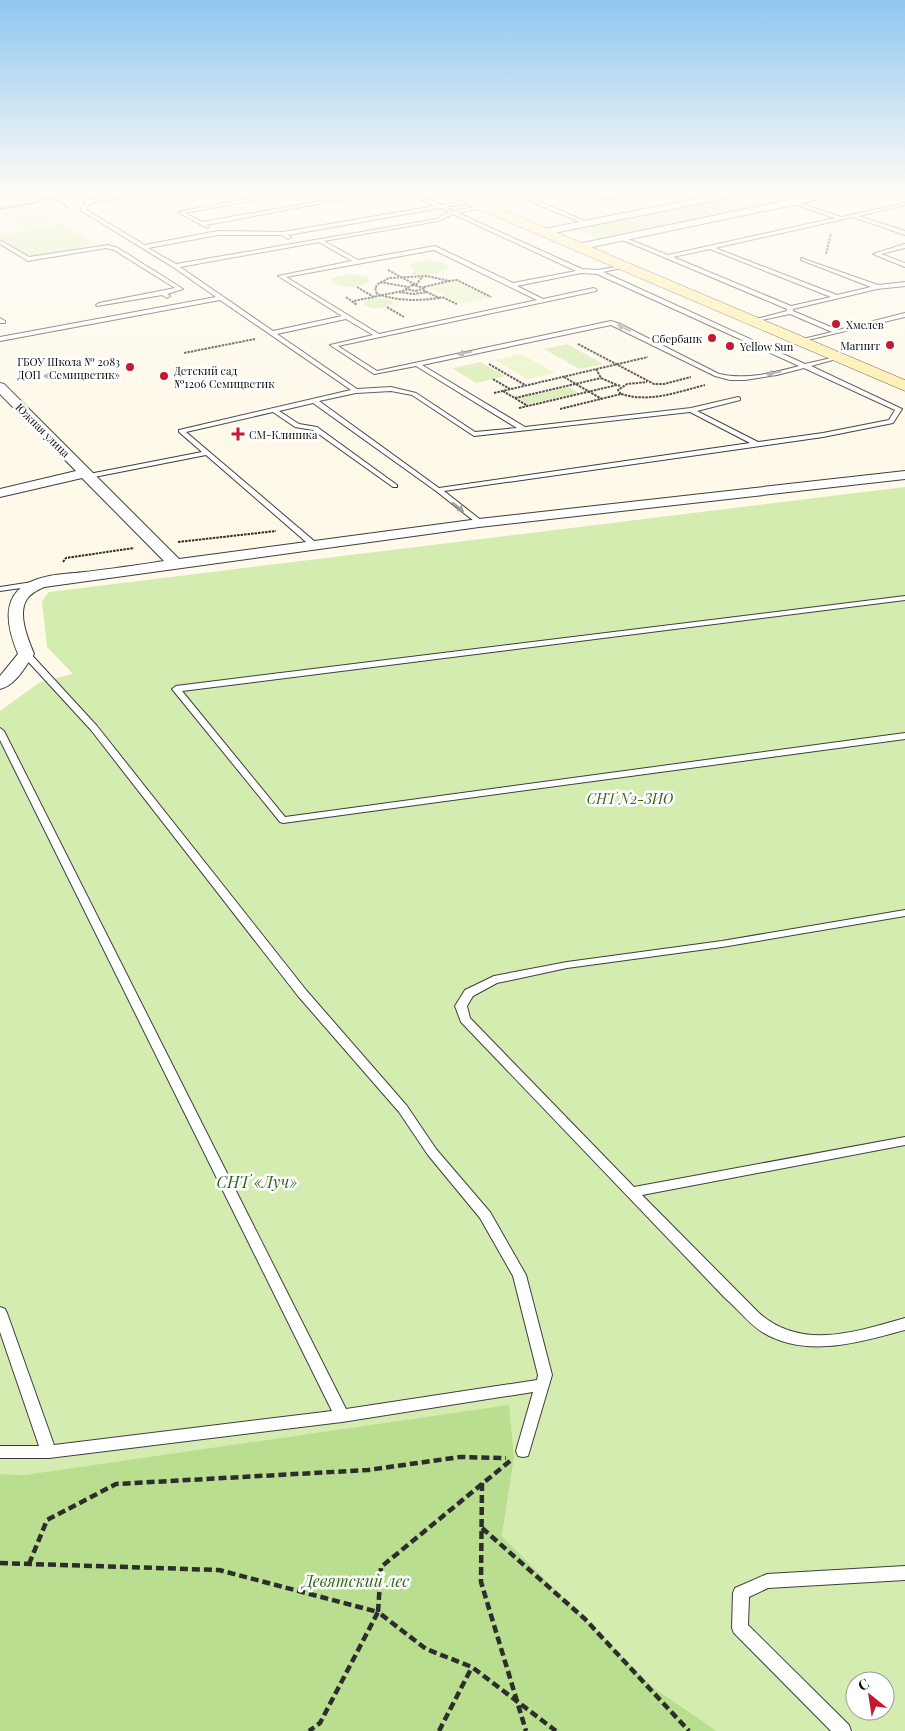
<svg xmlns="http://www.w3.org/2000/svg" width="905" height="1731" viewBox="0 0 905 1731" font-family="'Playfair Display',serif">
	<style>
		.green { fill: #d5ecb1; fill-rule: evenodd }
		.forest { fill: #bade8f }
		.pitch { fill: #e7f3c3 }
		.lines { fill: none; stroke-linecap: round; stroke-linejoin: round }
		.service-casing { stroke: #3e3e3e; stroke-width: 2 }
		.minor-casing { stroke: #3e3e3e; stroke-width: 2 }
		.secondary-casing { stroke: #2d2d2d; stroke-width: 1 }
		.path-far1 { stroke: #2d2d2d; stroke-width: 2; stroke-dasharray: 2.5 1; stroke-linecap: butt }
		.path { stroke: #2d2d2d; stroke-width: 4.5; stroke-dasharray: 8 4; stroke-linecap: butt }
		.service { fill: #fff; fill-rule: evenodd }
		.minor { fill: #fff; fill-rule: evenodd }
		.secondary { fill: #ffeda5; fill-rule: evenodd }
		.oneway { fill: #9d9d9d }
		.poi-dot { fill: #c61931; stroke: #fff; stroke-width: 2 }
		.labels { text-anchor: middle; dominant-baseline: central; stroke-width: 5; stroke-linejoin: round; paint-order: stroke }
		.far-poi-label { font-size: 11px; fill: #0b0b0b; stroke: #fff; text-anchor: start }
		.far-street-label { font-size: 11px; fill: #0b0b0b; stroke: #fff }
		.park-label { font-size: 14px; font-style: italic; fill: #2f6717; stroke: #fff }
		.near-park-label { font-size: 16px; font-style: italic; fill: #2f6717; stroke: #fff }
	</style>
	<rect width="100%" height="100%" fill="#fff9ea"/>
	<g class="green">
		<path d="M745,194H798L804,196L599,239L576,229Z"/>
		<path d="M64,224L95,245L28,257L0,237V235Z"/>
		<path d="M429,260L441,262L449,267C439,275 423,276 411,275L414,271L409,267V265L416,262Z"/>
		<path d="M351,274L367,277L370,281C361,289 342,289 332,282L331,280L338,276Z"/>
		<path d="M378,298L391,300L393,303C385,310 371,310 363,304L368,299Z"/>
		<path d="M567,344L603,364L580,369L544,349Z"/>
		<path d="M481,362L505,376L476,383L452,368Z"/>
		<path d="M568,387L579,393L528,404L518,398Z"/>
		<path d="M905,487V1731H717L654,1688L502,1536L514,1458L25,1475L0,1474V711L40,682L73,674L47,647L42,601L49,592ZM855,1681H885V1711H855Z"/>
	</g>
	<path class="forest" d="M509,1405L514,1458L502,1536L654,1688L717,1731H0V1474L25,1475Z"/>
	<g class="pitch">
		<path d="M30,206L59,223L25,229L0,213V211Z"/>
		<path d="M455,280H456L490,298L461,304L427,286Z"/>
		<path d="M521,354L555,373L527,379L494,360Z"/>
	</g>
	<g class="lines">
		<g class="service-casing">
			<g id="service">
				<path d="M75,194H80L90,200L130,194H140L91,203L85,209L145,245L218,231L283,232L435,206L411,194H417L441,205L473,200V202L445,207L453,211L486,205V207L458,213L582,269L598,270L626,265V267L603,272L805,364L840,356V358L811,366L902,409L893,423L823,437L444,491L482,521L483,523L479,525L436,491L313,403L279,411L299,424L317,427L397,485V487H393L313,430L295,427L273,412L186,432L320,546L316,548H313L206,455L89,478L86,476L89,474L202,452L179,432V430L351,390L220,300L0,341V337L216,297L173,267L80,210L86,202ZM440,208L449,212L437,219L176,264L148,248L218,235H282L288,239L291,237L288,235ZM453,214L576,271L513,283L435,246L358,260L324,241L438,221ZM319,242L352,261L278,276L342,316L273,331L180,267ZM434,250L537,300L379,334L286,277ZM581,273L597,274L799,366C773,373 746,380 719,374L620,324L611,321L377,371L338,346L596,291L597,290L594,288L543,299L517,286ZM346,319L373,335L330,345L374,374L416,366L517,428L475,432L416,393L391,387L357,389L277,334ZM611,325L715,376L730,380H745L777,375L804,368L895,410L889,420L823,433L758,442L697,411L740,400V398L738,397L691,408L525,427L422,365ZM391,391L412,395L474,436L690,412L750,443L439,488L319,401L356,393Z"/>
				<path d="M270,194H276L266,198L185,213L202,222L338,198L331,194H336L345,199L206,225L209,227L207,228L178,212Z"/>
				<path d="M520,194H524V195L589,223L585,224L520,197Z"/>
				<path d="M591,194H597L608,198L639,194L608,200Z"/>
				<path d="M793,201L841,217L905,203V205L858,216L905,231V235L853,217L715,248L837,295L871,287L801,260V258L878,285L905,282V286L877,289L793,309V311L838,330L905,313V317L799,342V340L832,332L790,314L752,322V320L787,311V309L618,238L623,237L668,255L835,218L791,203ZM710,249L831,297L791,306L673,257Z"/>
				<path d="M0,240L29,257L108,245L118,248L183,289L167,294L170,296L167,298L162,295L97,306L96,305L99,303L175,288L114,250L106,248L28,261L0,244Z"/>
				<path d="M905,244V248L881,254L905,263V267L873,254Z"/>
				<path d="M0,318L5,321V323H0Z"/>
				<path d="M39,581H42V585L0,591V587Z"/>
				<path d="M905,596V600L182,691L285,817L905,733V739L283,823L280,822L172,689L176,686Z"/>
				<path d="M23,652H29L97,726L306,990L407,1106L436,1149L490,1212L526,1275L552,1375L528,1456L523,1457L518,1456L516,1451L533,1392L342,1422L49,1458H0V1446H39L0,1332V1307L5,1309L7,1313L54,1445L332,1411L0,740V728L4,731L346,1409L537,1380L538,1375L513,1276L480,1218L428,1155L399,1112L298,996L91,730L23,656Z"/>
				<path d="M905,910V916L722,947L567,968L497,983L473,996L467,1006L470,1018L634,1187L905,1137V1145L642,1195L758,1312C800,1351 856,1332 905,1318V1330C859,1342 807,1359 762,1332C748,1323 738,1309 725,1298L461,1022L455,1006L465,990L494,976L567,962L722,941Z"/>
				<path d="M905,1566V1580L768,1588L749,1597L748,1625L849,1725L851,1731H831L734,1633L732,1628L733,1593L735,1588L767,1574Z"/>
			</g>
		</g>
		<g class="minor-casing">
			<g id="minor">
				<path d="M719,194H737L732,197L544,235L539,232L544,229Z"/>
				<path d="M818,194H836L831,197L578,250L573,247L578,244Z"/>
				<path d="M0,383L4,384L179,559L479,519L905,471V479L479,527L44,587C38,590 31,593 27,599C17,614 28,639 34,654C25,667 16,685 0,689V676L18,654C6,625 0,593 35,580C50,574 69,574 84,572C111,569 137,565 164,561L82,478L0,497V489L76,471L0,394Z"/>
			</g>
		</g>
		<g class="secondary-casing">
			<path id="secondary" d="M449,194H466L905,380V391L450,197Z"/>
		</g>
		<g class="path-far1">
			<path d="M46,194L69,208"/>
			<path d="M558,195L570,194"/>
			<path d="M846,197L860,194"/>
			<path d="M0,209L34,203L50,197"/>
			<path d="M826,254L831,233"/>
			<path d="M388,270L416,285L423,276"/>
			<path d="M380,282L408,287"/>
			<path d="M412,285L425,288L415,291L406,289Z"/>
			<path d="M357,287L374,297"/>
			<path d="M424,287L449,281"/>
			<path d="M423,290L439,298C417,301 398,301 377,294L375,288L378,284L389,278L427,276L449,281L457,280L491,297"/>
			<path d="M399,292L413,294L428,292"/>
			<path d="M346,297L357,305"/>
			<path d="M439,298L442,297L457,304"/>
			<path d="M354,301L407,290"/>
			<path d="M387,307L404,317"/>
			<path d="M578,344L654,384H664L691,377"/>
			<path d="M184,353L255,339"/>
			<path d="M489,364L525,385"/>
			<path d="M596,369L601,378L617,385"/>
			<path d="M564,377L602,399"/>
			<path d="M493,379L510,389"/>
			<path d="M503,391L528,406"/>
			<path d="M494,393L648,357"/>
			<path d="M621,394L618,390L627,384L647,382"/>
			<path d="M515,398L601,378"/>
			<path d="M519,408L617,385L621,386"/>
			<path d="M560,409L621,394C650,403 677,392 705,385"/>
			<path d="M178,542L276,531"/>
			<path d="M63,562L66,558L134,548"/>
		</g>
		<g class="path">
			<path d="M510,1461L381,1567L378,1612L426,1649L472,1667L556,1731"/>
			<path d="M482,1483L481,1582L526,1731"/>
			<path d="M482,1528L585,1619L689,1731"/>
			<path d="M0,1563L219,1570L378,1612L320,1723L309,1731"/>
			<path d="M29,1564L47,1520L116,1484L368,1470L460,1457L506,1458"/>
			<path d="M439,1731L472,1667"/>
		</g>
		<use href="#service" class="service"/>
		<use href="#minor" class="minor"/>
		<use href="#secondary" class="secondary"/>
	</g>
	<defs><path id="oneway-solid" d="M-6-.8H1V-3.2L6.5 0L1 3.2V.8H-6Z" transform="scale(1.25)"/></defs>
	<g class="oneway">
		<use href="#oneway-solid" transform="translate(624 328) rotate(-154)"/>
		<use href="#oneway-solid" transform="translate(465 353) rotate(168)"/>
		<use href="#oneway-solid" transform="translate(774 373) rotate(166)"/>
		<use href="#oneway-solid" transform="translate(458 507) rotate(40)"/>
	</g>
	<linearGradient id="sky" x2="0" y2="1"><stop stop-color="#8fc7f0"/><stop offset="0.44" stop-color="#fffcf6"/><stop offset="1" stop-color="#fffcf6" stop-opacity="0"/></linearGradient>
	<rect width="905" height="436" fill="url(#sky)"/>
	<g class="poi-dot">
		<circle cx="836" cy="324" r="5"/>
		<circle cx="712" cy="338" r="5"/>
		<circle cx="890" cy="345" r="5"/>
		<circle cx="730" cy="346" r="5"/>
		<circle cx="130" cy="367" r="5"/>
		<circle cx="164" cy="376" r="5"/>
		<path d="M235.5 426.5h5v5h5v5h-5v5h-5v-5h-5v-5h5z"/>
	</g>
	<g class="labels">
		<g class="far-poi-label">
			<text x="846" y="324">Хмелев</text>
			<text x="702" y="338" text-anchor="end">Сбербанк</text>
			<text x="880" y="345" text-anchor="end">Магнит</text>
			<text x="740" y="346">Yellow Sun</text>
			<text x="120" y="361" text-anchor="end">ГБОУ Школа № 2083<tspan x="120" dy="13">ДОП «Семицветик»</tspan></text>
			<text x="174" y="370">Детский сад<tspan x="174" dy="13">№1206 Семицветик</tspan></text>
			<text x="249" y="434">СМ-Клиника</text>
		</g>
		<g class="far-street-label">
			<text transform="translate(43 430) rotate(45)">Южная улица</text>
		</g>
		<g class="park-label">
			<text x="630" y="798">СНТ N2-ЗИО</text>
		</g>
		<g class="near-park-label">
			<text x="257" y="1181">СНТ «Луч»</text>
			<text x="356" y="1580">Девятский лес</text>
		</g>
	</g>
	<g transform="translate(870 1696) rotate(330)"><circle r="24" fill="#ffffff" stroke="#9d9d9d"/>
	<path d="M0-4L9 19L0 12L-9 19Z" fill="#c61931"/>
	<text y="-8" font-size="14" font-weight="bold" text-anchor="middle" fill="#0b0b0b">С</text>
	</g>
</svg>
